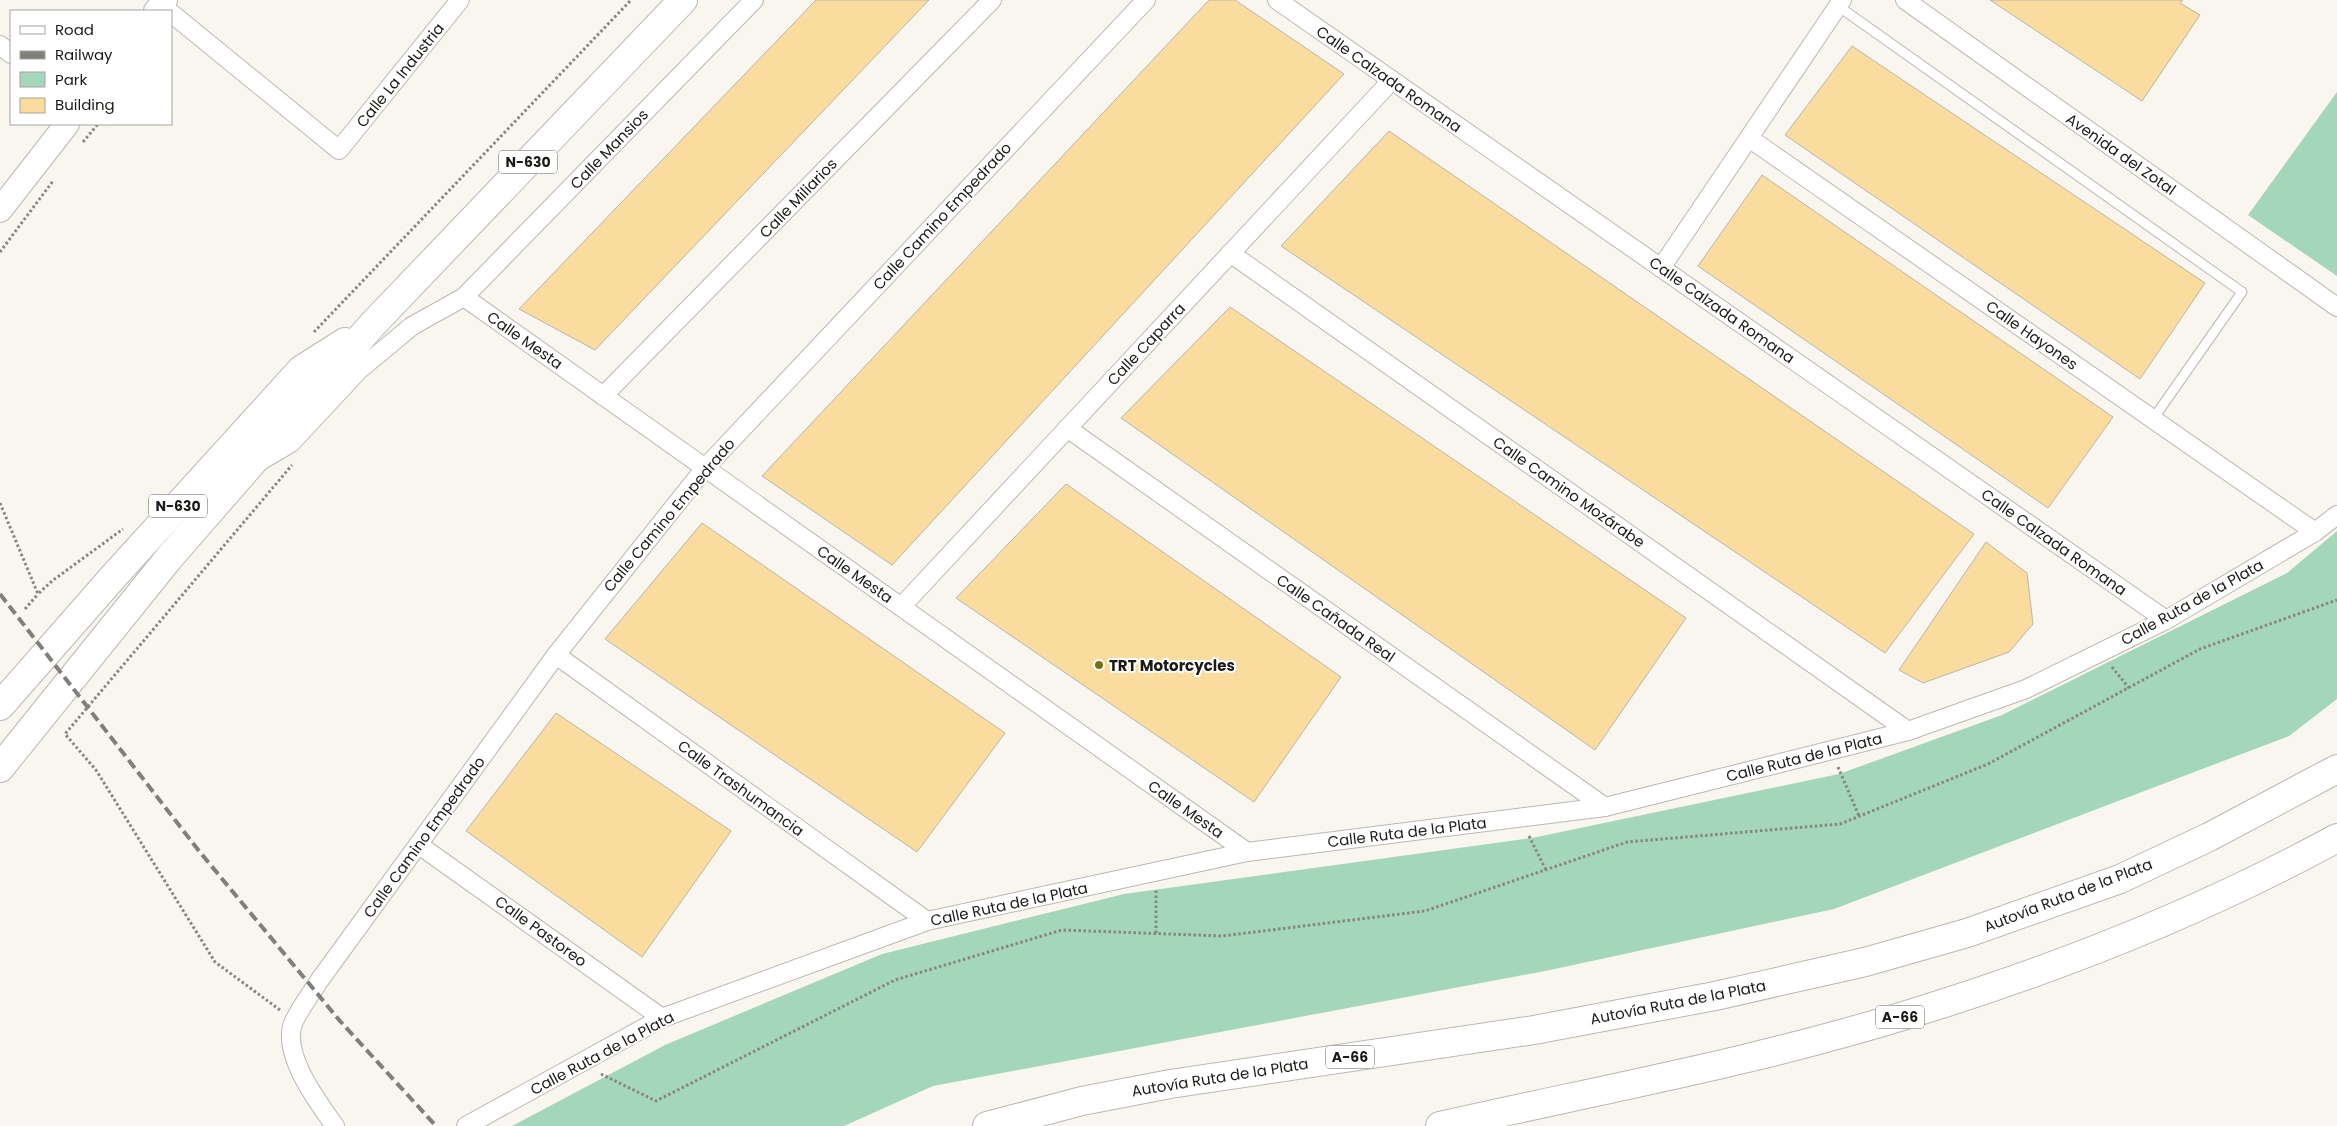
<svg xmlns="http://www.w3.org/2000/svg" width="2337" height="1126" viewBox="0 0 2337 1126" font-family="Poppins,sans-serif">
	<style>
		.green { fill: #a4d7ba }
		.building { fill: #fadc9f; stroke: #b8b5af }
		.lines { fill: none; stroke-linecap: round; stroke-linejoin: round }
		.lane-casing { stroke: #bbb8b2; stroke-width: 11 }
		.street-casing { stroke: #bbb8b2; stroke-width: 20 }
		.secondary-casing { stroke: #bbb8b2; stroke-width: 26 }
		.highway-casing { stroke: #bbb8b2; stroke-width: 30 }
		.path { stroke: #888681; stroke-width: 3; stroke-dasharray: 2.5 2.5; stroke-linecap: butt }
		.lane { stroke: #fff; stroke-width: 9 }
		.street { stroke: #fff; stroke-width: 18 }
		.secondary { stroke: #fff; stroke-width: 24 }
		.highway { stroke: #fff; stroke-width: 28 }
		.rail { stroke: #817f7a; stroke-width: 4; stroke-dasharray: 10 5; stroke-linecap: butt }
		.poi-dot { fill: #7a700f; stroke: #fff; stroke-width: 2 }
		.labels { text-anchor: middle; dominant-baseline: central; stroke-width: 4; stroke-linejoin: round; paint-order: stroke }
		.shield { fill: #fff; stroke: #5f5f5d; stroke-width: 1 }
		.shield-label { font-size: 14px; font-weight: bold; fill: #1b1a17 }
		.street-label { font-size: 15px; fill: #1b1a17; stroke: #fff }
		.poi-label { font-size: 15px; font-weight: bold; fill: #1b1a17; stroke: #fff; text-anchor: start }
	</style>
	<rect width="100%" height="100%" fill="#f9f6ef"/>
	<g class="green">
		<path d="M2337,92V276L2248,215Z"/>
		<path d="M2337,531V699L2289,736L1834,909L1550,970L933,1086L844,1126H512L665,1045L882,954L1124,894L1532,838L1839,774L2002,715L2287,573Z"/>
	</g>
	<g class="building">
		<path d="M816,0H929L595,350L519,309Z"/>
		<path d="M1209,0H1235L1344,74L892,565L762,476Z"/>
		<path d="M1990,0H2183L2180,3L2200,15L2142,101Z"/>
		<path d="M1852,46L2205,283L2140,379L1785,135Z"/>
		<path d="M1389,131L1974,534L1885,653L1281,246Z"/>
		<path d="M1762,175L2113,417L2048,508L1698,266Z"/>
		<path d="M1230,307L1686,618L1595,750L1121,418Z"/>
		<path d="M1066,484L1341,677L1254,802L956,598Z"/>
		<path d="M702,523L1005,733L917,852L605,639Z"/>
		<path d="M1986,542L2027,573L2033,624L2009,652L1923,683L1899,670Z"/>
		<path d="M556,713L731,831L642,957L466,831Z"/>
	</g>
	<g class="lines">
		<g class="lane-casing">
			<path id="lane" d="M1838,6L2242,292L2153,419"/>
		</g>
		<g class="street-casing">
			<g id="street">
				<path d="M1277,0L2166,620"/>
				<path d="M1905,0L2337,307"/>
				<path d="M171,13L339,150L460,0"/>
				<path d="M0,45L11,54"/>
				<path d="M1749,138L2315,532"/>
				<path d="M1230,253L1908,731"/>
				<path d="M1661,268L1842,0"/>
				<path d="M464,297L1247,852"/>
				<path d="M603,396L992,0"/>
				<path d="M1067,428L1605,807"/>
				<path d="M262,460L291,443L359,370L412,326L464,297L754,0"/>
				<path d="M901,607L1392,80"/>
				<path d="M556,655L927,921"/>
				<path d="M419,845L662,1018"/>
				<path d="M335,1126C317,1101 280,1052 294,1021C301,1007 311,994 319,981L556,655L705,468L1146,0"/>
				<path d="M466,1126L662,1018L927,921L1247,852L1605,807L1908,731L2026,689L2166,620L2315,532L2337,515"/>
			</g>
		</g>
		<g class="secondary-casing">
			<g id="secondary">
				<path d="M156,11L165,0"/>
				<path d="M0,210L67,124"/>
			</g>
		</g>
		<g class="highway-casing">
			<g id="highway">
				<path d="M0,706L114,576L301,370L345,342"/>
				<path d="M0,768L169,558L372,325L683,0"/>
				<path d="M987,1126L1082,1101L1170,1084L1534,1030L1715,996L1865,962L1967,933L2120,879L2209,837L2337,769"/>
				<path d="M1440,1126C1599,1090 1760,1061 1916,1012C2062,967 2203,911 2337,838"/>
			</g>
		</g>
		<g class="path">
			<path d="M83,142L98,124"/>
			<path d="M0,252L53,181"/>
			<path d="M314,332L631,0"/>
			<path d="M0,503L38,594L52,581L123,529"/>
			<path d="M25,609L38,594"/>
			<path d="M2112,667L2129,688"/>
			<path d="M1838,767L1859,816"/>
			<path d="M1529,836L1546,870"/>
			<path d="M1156,933V889"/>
			<path d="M280,1010L215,962L96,770L65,734L292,465"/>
			<path d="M601,1074L656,1101L895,980L1062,930L1222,936L1425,911L1627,842L1840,824L1988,764L2200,649L2337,600"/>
		</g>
		<use href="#lane" class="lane"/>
		<use href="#street" class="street"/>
		<use href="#secondary" class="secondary"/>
		<use href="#highway" class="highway"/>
		<path class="rail" d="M0,594L199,851L340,1021L436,1126"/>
	</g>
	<circle class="poi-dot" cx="1099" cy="665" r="5"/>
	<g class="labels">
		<g class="shield">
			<rect x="499" y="150.5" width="58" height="23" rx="4"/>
			<rect x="149" y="494.5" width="58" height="23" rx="4"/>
			<rect x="1876" y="1005.5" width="48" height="23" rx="4"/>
			<rect x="1326" y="1045.5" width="48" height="23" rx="4"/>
		</g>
		<g class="shield-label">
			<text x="528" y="162">N-630</text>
			<text x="178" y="506">N-630</text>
			<text x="1900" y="1017">A-66</text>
			<text x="1350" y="1057">A-66</text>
		</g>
		<g class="street-label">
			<text transform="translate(400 75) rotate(-51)">Calle La Industria</text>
			<text transform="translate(1389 79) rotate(35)">Calle Calzada Romana</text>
			<text transform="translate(609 149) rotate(-46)">Calle Mansios</text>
			<text transform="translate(2121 154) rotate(35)">Avenida del Zotal</text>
			<text transform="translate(798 198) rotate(-46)">Calle Miliarios</text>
			<text transform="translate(942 216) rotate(-47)">Calle Camino Empedrado</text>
			<text transform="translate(1722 310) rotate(35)">Calle Calzada Romana</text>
			<text transform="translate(2032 335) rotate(35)">Calle Hayones</text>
			<text transform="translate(525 340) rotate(35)">Calle Mesta</text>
			<text transform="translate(1146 344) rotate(-47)">Calle Caparra</text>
			<text transform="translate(1569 492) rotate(35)">Calle Camino Mozárabe</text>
			<text transform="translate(669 515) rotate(-50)">Calle Camino Empedrado</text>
			<text transform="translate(2054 542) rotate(35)">Calle Calzada Romana</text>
			<text transform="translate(855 574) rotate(35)">Calle Mesta</text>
			<text transform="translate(2192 602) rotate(-29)">Calle Ruta de la Plata</text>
			<text transform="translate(1336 618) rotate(35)">Calle Cañada Real</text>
			<text transform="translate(1804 757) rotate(-14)">Calle Ruta de la Plata</text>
			<text transform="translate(741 788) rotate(36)">Calle Trashumancia</text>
			<text transform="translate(1186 809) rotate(35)">Calle Mesta</text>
			<text transform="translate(1407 832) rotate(-7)">Calle Ruta de la Plata</text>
			<text transform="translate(424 837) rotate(-54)">Calle Camino Empedrado</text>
			<text transform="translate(2068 895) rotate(-21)">Autovía Ruta de la Plata</text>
			<text transform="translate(1009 904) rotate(-12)">Calle Ruta de la Plata</text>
			<text transform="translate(541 931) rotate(36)">Calle Pastoreo</text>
			<text transform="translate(1678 1002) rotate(-11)">Autovía Ruta de la Plata</text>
			<text transform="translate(602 1053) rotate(-28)">Calle Ruta de la Plata</text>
			<text transform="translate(1220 1077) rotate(-9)">Autovía Ruta de la Plata</text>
		</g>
		<g class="poi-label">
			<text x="1109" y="665">TRT Motorcycles</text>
		</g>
	</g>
	<rect x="10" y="10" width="162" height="115" fill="#ffffff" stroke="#a4a3a2"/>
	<rect x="20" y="26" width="25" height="8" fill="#ffffff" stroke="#a4a3a2"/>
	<text x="55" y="35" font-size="15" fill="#1b1a17">Road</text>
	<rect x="20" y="51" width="25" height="8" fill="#817f7a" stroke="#a4a3a2"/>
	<text x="55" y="60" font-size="15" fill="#1b1a17">Railway</text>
	<rect x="20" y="72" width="25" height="15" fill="#a4d7ba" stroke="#a4a3a2"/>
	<text x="55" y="85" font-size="15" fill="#1b1a17">Park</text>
	<rect x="20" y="98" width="25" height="15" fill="#fadc9f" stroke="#a4a3a2"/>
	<text x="55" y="110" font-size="15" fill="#1b1a17">Building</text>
</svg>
